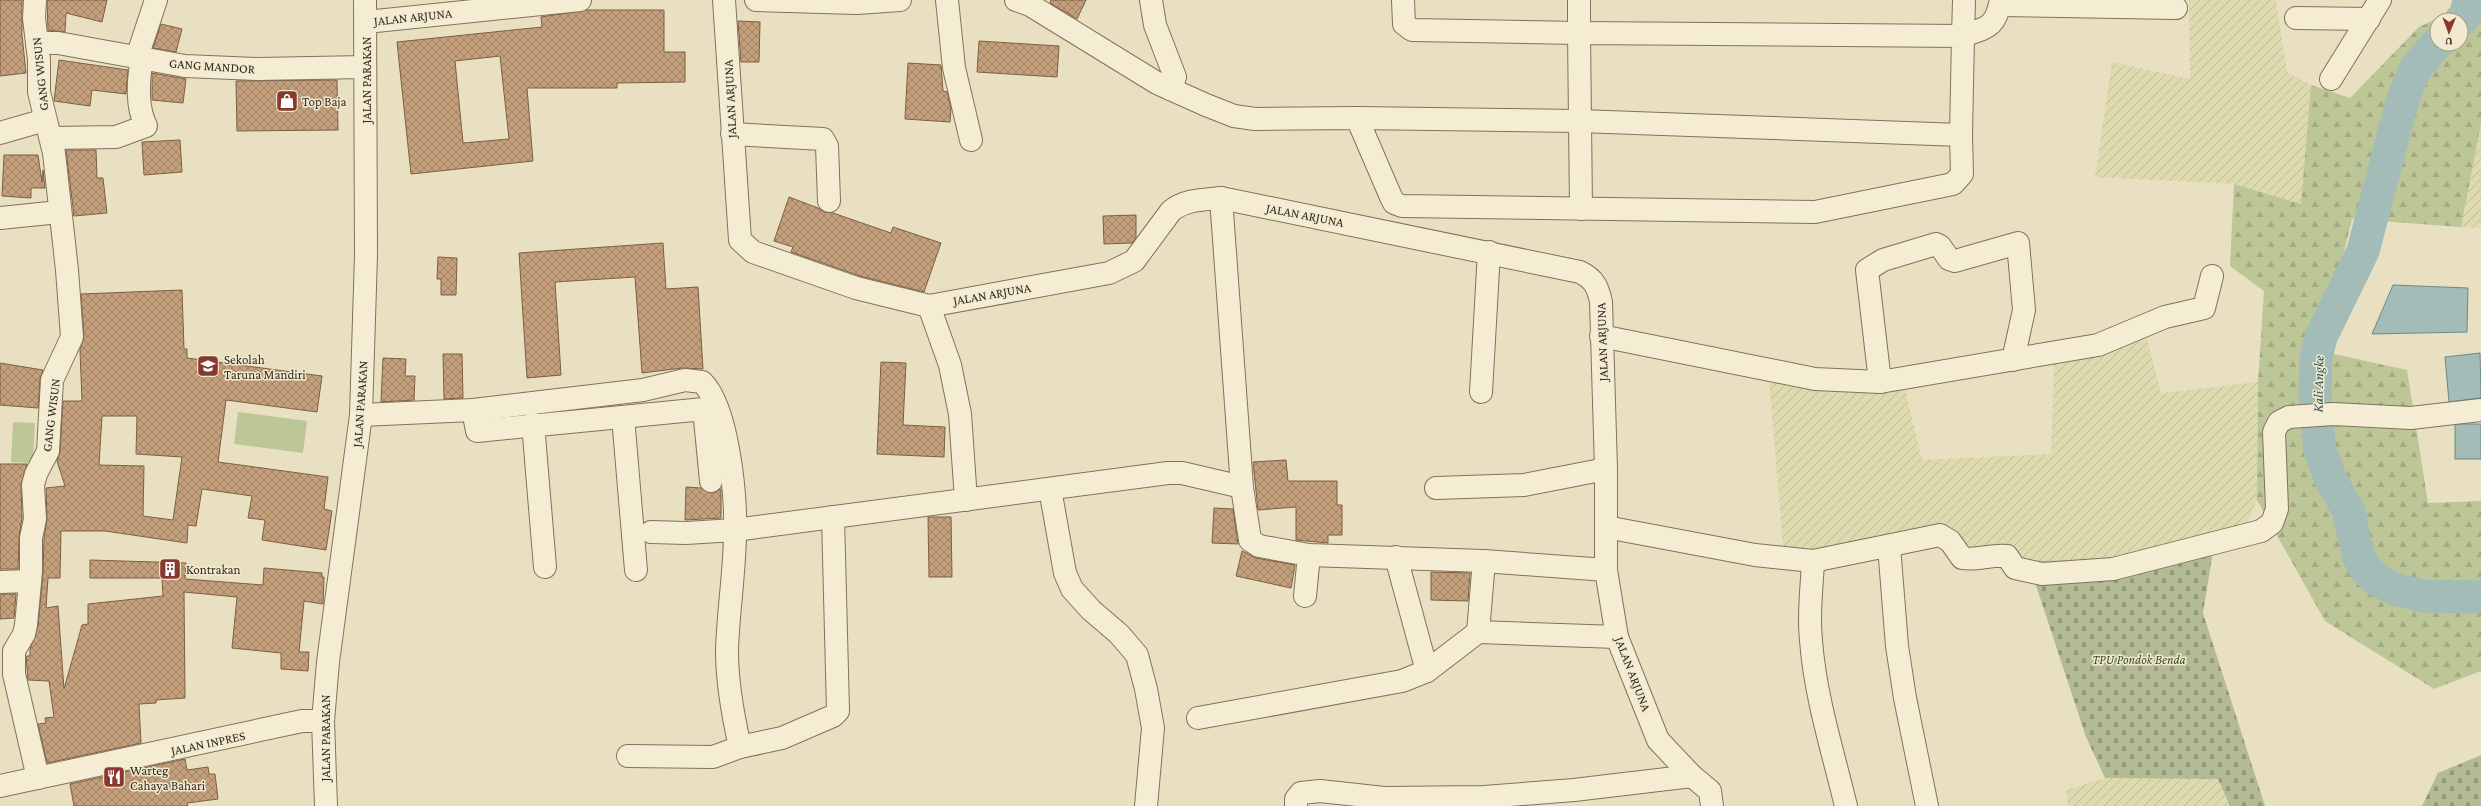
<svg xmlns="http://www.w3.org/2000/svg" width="2481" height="806" viewBox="0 0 2481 806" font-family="'Crimson Pro',serif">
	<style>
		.farmland { fill: url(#farmland-furrows) }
		.forest { fill: url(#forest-firs); fill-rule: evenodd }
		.cemetery { fill: url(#cemetery-stones) }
		.park { fill: #bcc697 }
		.water { fill: #a3bcb7; stroke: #6c8984 }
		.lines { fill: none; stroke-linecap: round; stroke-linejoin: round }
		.river { stroke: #a3bcb7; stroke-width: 33 }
		.building { fill: url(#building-cross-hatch); stroke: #7d5f43; fill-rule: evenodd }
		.minor-casing { stroke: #81725b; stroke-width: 24 }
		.minor { stroke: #f5edd3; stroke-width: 22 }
		.labels { text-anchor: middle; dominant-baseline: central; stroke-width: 3; stroke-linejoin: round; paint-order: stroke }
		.street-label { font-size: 13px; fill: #32291d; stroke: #f1ead0 }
		.poi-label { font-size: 13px; fill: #32291d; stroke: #f1ead0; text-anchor: start }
		.park-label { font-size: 13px; font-style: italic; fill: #404c26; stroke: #f1ead0 }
		.water-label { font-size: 14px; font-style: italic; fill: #2e5050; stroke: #f1ead0 }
	</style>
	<defs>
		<pattern id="farmland-furrows" width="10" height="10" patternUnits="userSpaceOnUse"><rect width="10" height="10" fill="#dedaaf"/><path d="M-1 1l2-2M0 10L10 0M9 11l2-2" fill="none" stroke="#bfbb96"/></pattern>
		<pattern id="forest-firs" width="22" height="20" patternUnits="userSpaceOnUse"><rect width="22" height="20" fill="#bcc697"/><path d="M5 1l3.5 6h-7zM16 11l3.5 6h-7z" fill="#a2aa82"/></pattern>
		<pattern id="cemetery-stones" width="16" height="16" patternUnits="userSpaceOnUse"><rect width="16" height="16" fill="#b3bb95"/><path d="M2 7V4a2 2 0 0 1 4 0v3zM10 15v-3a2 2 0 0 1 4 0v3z" fill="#929879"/></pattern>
		<pattern id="building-cross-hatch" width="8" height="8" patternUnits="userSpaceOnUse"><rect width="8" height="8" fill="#c49f7b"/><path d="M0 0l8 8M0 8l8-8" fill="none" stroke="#a08264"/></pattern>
	</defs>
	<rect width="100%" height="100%" fill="#e9e0c1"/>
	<g class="farmland">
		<path d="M2189,0H2276L2287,72L2311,85L2301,204L2234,184L2095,177L2112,62L2190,79Z"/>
		<path d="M2481,124V228L2461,227Z"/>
		<path d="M2145,332L2161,393L2258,382L2257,500L2243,534L2119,560L2028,561L1970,556L1936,532L1784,558L1769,379L1904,385L1922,460L2051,454L2054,363Z"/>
		<path d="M2105,778L2218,779L2230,806H2068L2066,790Z"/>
	</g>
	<path class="forest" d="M2466,0H2481V124L2461,227L2352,219L2320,351L2407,370L2428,503L2481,501V671L2434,689L2325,621L2257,500L2258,382L2264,291L2230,266L2234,184L2301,204L2311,85L2350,98L2419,27L2465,5ZM2437,20H2461V44H2437Z"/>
	<g class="cemetery">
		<path d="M2215,539L2203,613L2265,806H2230L2218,779L2105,778L2086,737L2028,561L2119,560Z"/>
		<path d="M2481,755V806H2422L2438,773Z"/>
	</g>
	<g class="park">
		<path d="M238,412L307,421L303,453L234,444Z"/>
		<path d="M13,422L35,423L33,463L11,462Z"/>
	</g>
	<g class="water">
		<path d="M2393,285L2468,288L2467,332L2372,334Z"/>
		<path d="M2480,353L2481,398L2449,402L2445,357Z"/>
		<rect x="2455" y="424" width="26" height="35"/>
	</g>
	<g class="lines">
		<g class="river">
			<path d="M2461,20L2466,14L2469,0"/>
			<path d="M2437,43L2415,69L2402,102L2363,251L2321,337L2316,357L2315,399L2320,451L2331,480L2349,512L2358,555L2364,567L2377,580L2397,590L2424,596L2481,597"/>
		</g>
	</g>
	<g class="building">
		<path d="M0,0H22V35L26,73L0,76Z"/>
		<path d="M47,0H107L102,22L66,13L65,32L48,30Z"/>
		<path d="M1051,0H1086L1077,19L1050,3Z"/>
		<path d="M587,10H664V52H685V82L617,83V88H527L533,161L411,174L397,42L542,27L541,17ZM500,56L509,139L463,143L455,61Z"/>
		<path d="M738,21L760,22L759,62H741Z"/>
		<path d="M161,24L182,29L176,52L153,48Z"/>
		<path d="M979,41L1059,46L1057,77L977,72Z"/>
		<path d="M59,60L128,70L126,94L92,90L90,106L54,101Z"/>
		<path d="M908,63L941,65L943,91L947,92L951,109L950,122L905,119Z"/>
		<path d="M152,73L186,79L183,103L152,100Z"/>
		<path d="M337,80L338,130L237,131L236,81Z"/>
		<path d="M180,140L182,172L144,175L142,142Z"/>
		<path d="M66,150H96L97,178H103L107,213L74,216Z"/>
		<path d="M4,155H38L42,182L43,170L45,188H31V198L2,196Z"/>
		<path d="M789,197L818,208L824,212L833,213L891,233L893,227L941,243L924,292L860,276L791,252L793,247L774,241Z"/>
		<path d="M1136,215V237L1132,243L1104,244L1103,216Z"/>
		<path d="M663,243L666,289L698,287L703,369L682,368L642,373L635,277L555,282L561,375L527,378L519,253Z"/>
		<path d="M438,257L457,258L456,295H441V279H437Z"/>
		<path d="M182,290L184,349H187V358L322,376L317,412L226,400L218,462L328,477L324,509L332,511L326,550L262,540L265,520L248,518L252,496L202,489L196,526L188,525L187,543L105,531H61L60,578H48L46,608L58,606L64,689L82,625L88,624V604L163,596L162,578H90V560L186,563L185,579L263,585L264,568L322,573V577H324L323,604L304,601L299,652H309L308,671L281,669V653L232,648L237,597L184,592L185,698L156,700V703L139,704L141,743L47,763L38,724L46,723L45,718L54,717L49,681L28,680L26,656H30V649L38,626L43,573L44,539L47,518L46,488L65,486L57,461L60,452L63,401H82L80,350L84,336L81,294ZM102,416H137L136,454L182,457L173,520L143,516L144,466L99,465Z"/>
		<path d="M443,354H462L463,398L444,399Z"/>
		<path d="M383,358L406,359L405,376H415L414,400L381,402Z"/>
		<path d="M881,362L906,363L903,425L945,427L944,457L877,454Z"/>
		<path d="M0,363L43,370L40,379L38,408L0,405Z"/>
		<path d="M1286,460L1288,481H1337V505H1342V535H1328V543L1296,540V507L1258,510L1253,462Z"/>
		<path d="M0,464H27L21,485L22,518L19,538L18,569H0Z"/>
		<path d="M686,487L701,488L712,493L721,489V518L685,520Z"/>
		<path d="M1214,508L1233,509L1238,544L1212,543Z"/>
		<path d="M928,517H951L952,577H929Z"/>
		<path d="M1242,551L1256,558L1295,565L1291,588L1236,576Z"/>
		<path d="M1431,572L1470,573L1468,601L1431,600Z"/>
		<path d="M0,594H16L14,618L0,619Z"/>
		<path d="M185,759L187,770L208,767L209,774H215L218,799L187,803L188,806H74L70,784Z"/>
	</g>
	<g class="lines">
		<g class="minor-casing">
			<g id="minor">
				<path d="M35,0L34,18L39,60V92L54,153L67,270L72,337L52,380L48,451L36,474L33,485L35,519L31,538V572L26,625L24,634L14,651V674L38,778"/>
				<path d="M724,0L740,240L753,252L856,288L929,306L1109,273L1134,261L1171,211C1186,199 1203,200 1221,198L1580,272C1594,279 1598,287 1601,302L1606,469V570L1617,637L1658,740L1692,776L1710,791L1712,806"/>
				<path d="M756,0L857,3L900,0"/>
				<path d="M947,0L954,68L971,140"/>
				<path d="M1016,0L1030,5L1157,83L1206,105L1234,116L1255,119L1357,118L1579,121L1961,135L1962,174L1953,184L1815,212L1402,206L1394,203L1391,197L1357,118"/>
				<path d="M1151,0L1155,25L1175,77L1170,89"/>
				<path d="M1403,0L1404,24L1412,30L1579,33V0"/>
				<path d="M1964,0L1963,36C1988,27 1995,28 2001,0"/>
				<path d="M2000,5L2176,8"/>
				<path d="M2296,18L2369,19"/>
				<path d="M366,22L580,0"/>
				<path d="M37,43H58L185,66L258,69L365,67"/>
				<path d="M137,57L156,0"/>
				<path d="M2331,79L2380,0"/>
				<path d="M0,133L45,120"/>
				<path d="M732,134L823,139L827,146L829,201"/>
				<path d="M51,138L116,137L146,126C136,106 138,81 142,58"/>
				<path d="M1221,198L1242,487L1250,540L1259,546L1309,555L1484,561L1606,570"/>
				<path d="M1581,209L1579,33L1963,36L1961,135"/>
				<path d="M0,218L59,212"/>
				<path d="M929,306L950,365L960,414L966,500"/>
				<path d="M1601,336L1815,379L1880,382L2098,345L2165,317L2204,308L2212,276"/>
				<path d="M1880,382L1867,270L1883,260L1936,244L1940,246L1949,259L1955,261L2018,243L2024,310L2013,360"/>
				<path d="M1481,392L1489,252"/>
				<path d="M473,410L477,431L704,409L711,481"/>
				<path d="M361,415L473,410L643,390L685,380L702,382C728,407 736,495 735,531C735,571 728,611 727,651C727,684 733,716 740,747"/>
				<path d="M623,417L636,570"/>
				<path d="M533,424L545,567"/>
				<path d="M1436,488L1524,485L1606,469"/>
				<path d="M1050,489L1065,573L1072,589L1091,610L1119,634L1137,655L1146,689L1153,728L1146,806"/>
				<path d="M1606,527L1755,555L1813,561L1940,535L1950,541L1962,558C1978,561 1991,554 2007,556L2015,568L2042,574L2113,569L2261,531L2272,523L2277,509L2274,432L2279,422L2289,417L2333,414L2411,418L2481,410"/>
				<path d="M651,532L686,533L735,530L1168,473H1182L1242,487"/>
				<path d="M1889,546L1897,646L1905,698L1927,806"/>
				<path d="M1396,557L1427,671"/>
				<path d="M1484,561L1478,632L1617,637"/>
				<path d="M1813,561C1812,587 1808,613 1811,640C1815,696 1833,752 1846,806"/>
				<path d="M0,582L30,581"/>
				<path d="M1305,596L1309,555"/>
				<path d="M1198,718L1402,681L1427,671L1478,632"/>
				<path d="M628,756L713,757L740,747L782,738L833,716L838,711L833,517"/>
				<path d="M0,786L302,721H323"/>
				<path d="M326,806L323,721L328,662L361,415L366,255L365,0"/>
				<path d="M1296,806V799L1301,793L1320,791L1384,798L1484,797L1574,790L1692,776"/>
			</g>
		</g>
		<use href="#minor" class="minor"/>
	</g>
	<defs>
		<g id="shop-square" transform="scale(1.15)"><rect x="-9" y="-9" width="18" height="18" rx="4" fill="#8a3730" stroke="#f1ead0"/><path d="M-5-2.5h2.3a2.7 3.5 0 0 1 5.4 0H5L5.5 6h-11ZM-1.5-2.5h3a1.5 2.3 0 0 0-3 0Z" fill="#fff"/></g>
		<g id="school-square" transform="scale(1.15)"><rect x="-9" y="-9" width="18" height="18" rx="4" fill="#8a3730" stroke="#f1ead0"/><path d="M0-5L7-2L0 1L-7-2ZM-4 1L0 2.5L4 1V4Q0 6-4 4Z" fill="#fff"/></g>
		<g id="building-square" transform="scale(1.15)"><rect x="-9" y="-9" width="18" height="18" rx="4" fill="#8a3730" stroke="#f1ead0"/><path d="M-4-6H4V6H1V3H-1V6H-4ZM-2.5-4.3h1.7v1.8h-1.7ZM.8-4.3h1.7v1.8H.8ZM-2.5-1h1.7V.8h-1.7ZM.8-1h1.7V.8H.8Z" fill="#fff"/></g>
		<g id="restaurant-square" transform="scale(1.15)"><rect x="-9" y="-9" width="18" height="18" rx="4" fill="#8a3730" stroke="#f1ead0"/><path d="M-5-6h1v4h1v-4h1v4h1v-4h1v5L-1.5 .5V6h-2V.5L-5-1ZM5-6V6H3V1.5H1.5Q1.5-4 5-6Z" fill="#fff"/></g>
	</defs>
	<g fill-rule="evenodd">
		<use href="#shop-square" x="287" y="101"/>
		<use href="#school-square" x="208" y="366"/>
		<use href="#building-square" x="170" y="569"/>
		<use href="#restaurant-square" x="114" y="777"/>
	</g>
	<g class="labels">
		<g class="street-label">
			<text transform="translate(413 17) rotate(-6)">JALAN ARJUNA</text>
			<text transform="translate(212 66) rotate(4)">GANG MANDOR</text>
			<text transform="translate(40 74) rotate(-96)">GANG WISUN</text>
			<text transform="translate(366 80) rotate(-90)">JALAN PARAKAN</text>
			<text transform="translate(730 99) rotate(-93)">JALAN ARJUNA</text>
			<text transform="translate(1305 215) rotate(11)">JALAN ARJUNA</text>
			<text transform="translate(992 294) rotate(-10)">JALAN ARJUNA</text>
			<text transform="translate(1602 342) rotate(-92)">JALAN ARJUNA</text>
			<text transform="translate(360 404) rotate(-86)">JALAN PARAKAN</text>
			<text transform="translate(51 415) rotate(-83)">GANG WISUN</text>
			<text transform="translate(1633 674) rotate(69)">JALAN ARJUNA</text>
			<text transform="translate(325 738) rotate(-90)">JALAN PARAKAN</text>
			<text transform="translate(208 743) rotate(-12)">JALAN INPRES</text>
		</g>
		<g class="poi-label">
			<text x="302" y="101">Top Baja</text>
			<text x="224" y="359">Sekolah<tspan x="224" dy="15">Taruna Mandiri</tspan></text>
			<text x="186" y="569">Kontrakan</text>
			<text x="130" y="770">Warteg<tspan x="130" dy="15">Cahaya Bahari</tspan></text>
		</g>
		<g class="park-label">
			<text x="2139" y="659">TPU Pondok Benda</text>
		</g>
		<g class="water-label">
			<text transform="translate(2318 384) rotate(-89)">Kali Angke</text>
		</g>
	</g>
	<g transform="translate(2449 32) rotate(181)"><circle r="19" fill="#f1ead0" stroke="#a59d88"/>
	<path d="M0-3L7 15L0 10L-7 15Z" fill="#8a3730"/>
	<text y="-6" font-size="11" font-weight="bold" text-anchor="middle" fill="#32291d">U</text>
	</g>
</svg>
